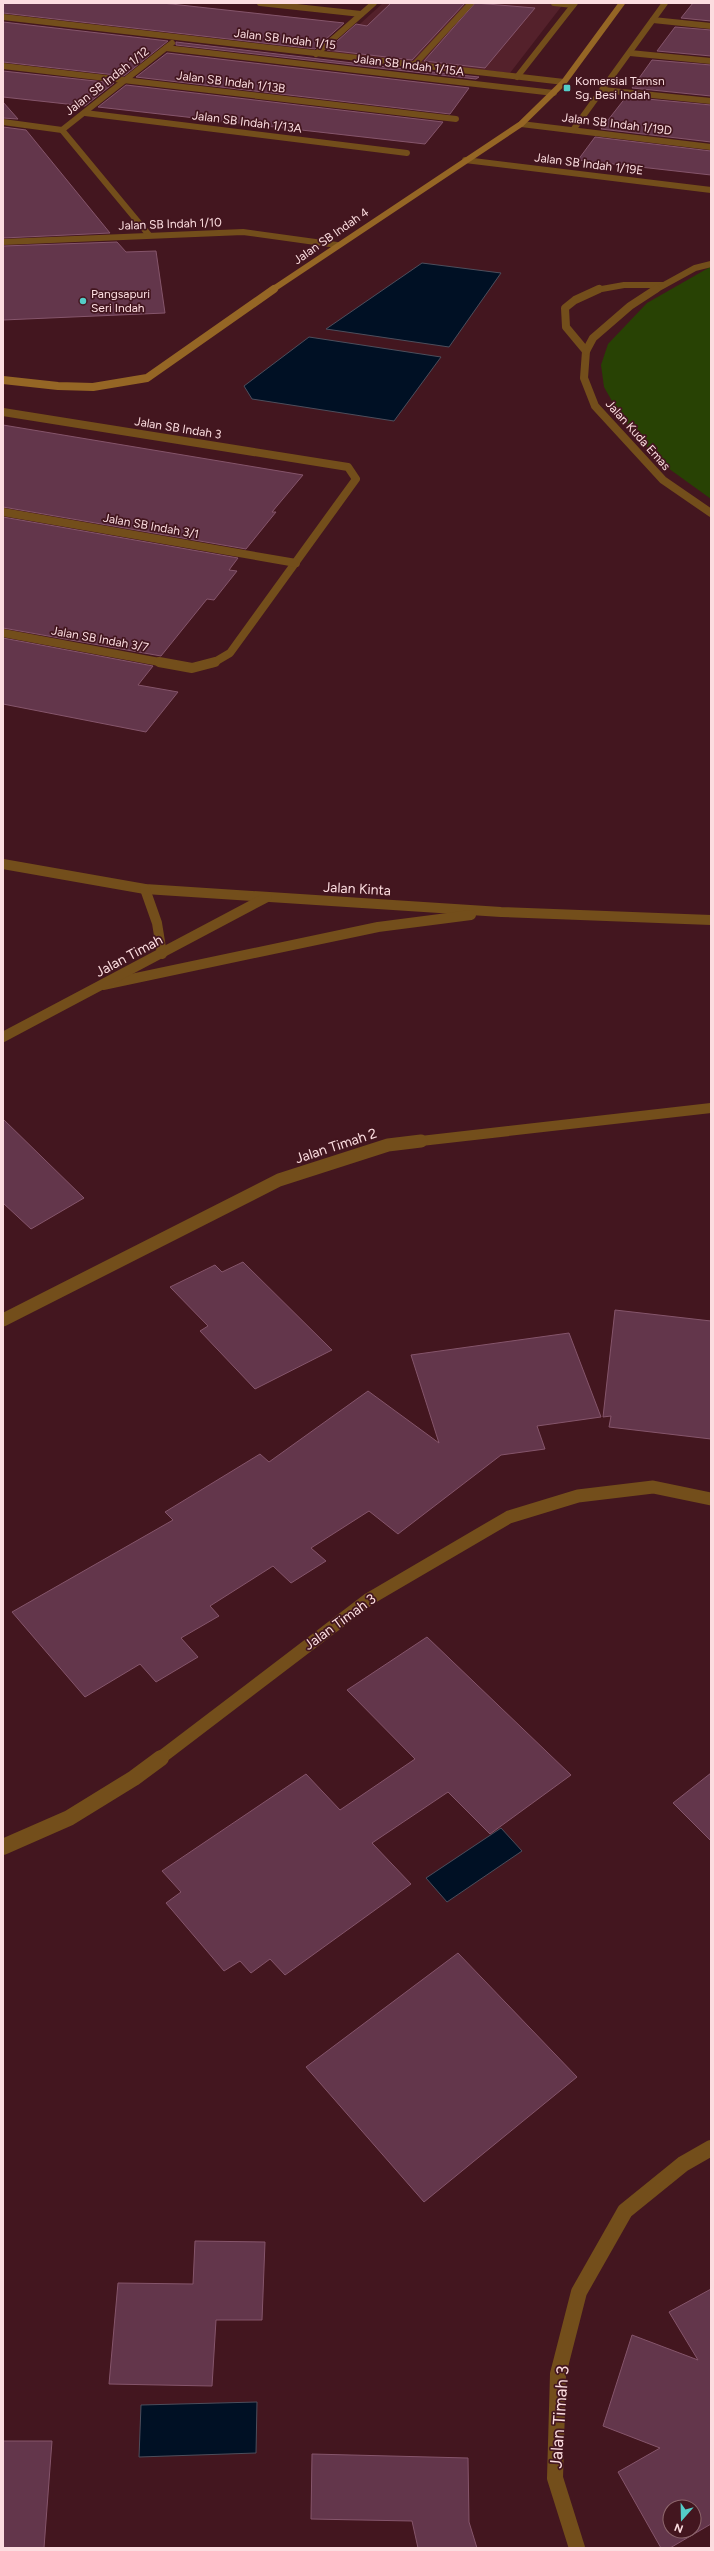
<svg xmlns="http://www.w3.org/2000/svg" width="714" height="2551" viewBox="0 0 714 2551" font-family="Figtree,sans-serif">
	<style>
		.built { fill: #54212b }
		.green { fill: #284204 }
		.water { fill: #001024; stroke: #4c4e5c }
		.building { fill: #63364b; stroke: #85556b; fill-rule: evenodd }
		.lines { fill: none; stroke-linecap: round; stroke-linejoin: round }
		.street-far4 { stroke: #734e1b; stroke-width: 6 }
		.street-far3 { stroke: #734e1b; stroke-width: 8 }
		.street-far2 { stroke: #734e1b; stroke-width: 10 }
		.street-far1 { stroke: #734e1b; stroke-width: 13 }
		.street { stroke: #734e1b; stroke-width: 16 }
		.secondary-far1 { stroke: #956625; stroke-width: 6 }
		.secondary { stroke: #956625; stroke-width: 8 }
		.poi-dot { fill: #54cdc8; stroke: #43161f; stroke-width: 1.5 }
		.labels { text-anchor: middle; dominant-baseline: central; stroke-width: 3.5; stroke-linejoin: round; paint-order: stroke }
		.far-street-label { font-size: 12px; fill: #fcdde0; stroke: #43161f }
		.far-poi-label { font-size: 12px; fill: #fcdde0; stroke: #43161f; text-anchor: start }
		.street-label { font-size: 14px; fill: #fcdde0; stroke: #43161f }
		.near-street-label { font-size: 17px; fill: #fcdde0; stroke: #43161f }
	</style>
	<rect width="100%" height="100%" fill="#43161f"/>
	<path class="built" d="M383,3H564L510,73L328,53Z"/>
	<path class="green" d="M710,267H711V499L661,463L621,417L604,387L601,365L608,344L647,303Z"/>
	<g class="water">
		<path d="M422,263L501,273L449,347L326,329Z"/>
		<path d="M309,337L441,357L394,421L252,399L244,386Z"/>
		<path d="M501,1828L522,1851L447,1902L426,1878Z"/>
		<path d="M257,2402L256,2453L139,2457L141,2405Z"/>
	</g>
	<g class="building">
		<path d="M3,3H162L344,23L315,49L3,13Z"/>
		<path d="M391,3H465L412,60L327,50L356,24L367,26Z"/>
		<path d="M475,3L535,8L485,68L424,61Z"/>
		<path d="M693,3H711V21L681,18Z"/>
		<path d="M3,22L168,41L124,76L3,62Z"/>
		<path d="M675,27L711,30V56L657,51Z"/>
		<path d="M176,42L412,70L479,77L476,79L176,45Z"/>
		<path d="M167,53L469,88L450,114L136,77Z"/>
		<path d="M652,60L711,65V96L632,88Z"/>
		<path d="M3,71L114,83L85,106L3,97Z"/>
		<path d="M126,85L443,122L425,144L98,107Z"/>
		<path d="M626,97L711,105V142L601,129Z"/>
		<path d="M3,102L18,119L3,118Z"/>
		<path d="M3,127L26,130L110,233L3,238Z"/>
		<path d="M595,137L711,151V175L578,160Z"/>
		<path d="M117,242L126,252L156,251L165,313L3,320V246Z"/>
		<path d="M3,425L303,475L272,512H276L246,549L3,507Z"/>
		<path d="M3,517L238,558L229,570L237,571L214,600L207,599L161,656L3,628Z"/>
		<path d="M3,638L153,666L138,685L178,692L146,732L3,704Z"/>
		<path d="M3,1119L84,1198L31,1229L3,1203Z"/>
		<path d="M243,1262L332,1350L255,1389L200,1331L208,1326L170,1287L215,1265L222,1272Z"/>
		<path d="M615,1310L711,1321V1439L609,1427L611,1416L603,1417Z"/>
		<path d="M569,1333L601,1417L537,1426L545,1449L501,1455L398,1534L369,1511L311,1548L326,1561L291,1583L273,1566L210,1606L219,1616L181,1638L198,1657L156,1682L140,1664L85,1697L12,1612L173,1520L165,1512L260,1454L269,1462L368,1391L439,1443L411,1355Z"/>
		<path d="M427,1637L571,1775L490,1834L448,1792L372,1843L411,1884L285,1975L270,1959L251,1973L240,1961L224,1971L166,1903L181,1892L162,1871L306,1774L340,1810L415,1759L347,1690Z"/>
		<path d="M711,1773V1841L673,1803Z"/>
		<path d="M458,1953L577,2077L424,2202L306,2067Z"/>
		<path d="M195,2241L265,2242L262,2320H216L212,2386L109,2384L118,2283L193,2284Z"/>
		<path d="M711,2289V2524L670,2548H661L618,2472L660,2448L603,2426L632,2335L698,2360L669,2312ZM670,2507H694V2531H670Z"/>
		<path d="M3,2441H52L44,2548H3Z"/>
		<path d="M312,2454L468,2458L469,2522L477,2548H418L412,2521L311,2519Z"/>
	</g>
	<g class="lines">
		<g class="street-far4">
			<path d="M260,3L361,14"/>
			<path d="M554,3L573,5"/>
			<path d="M3,17L564,82"/>
			<path d="M653,20L711,26"/>
			<path d="M166,48L554,93"/>
			<path d="M630,53L711,61"/>
			<path d="M316,54L374,3"/>
			<path d="M3,66L456,119"/>
			<path d="M413,66L471,3"/>
			<path d="M517,77L575,3"/>
			<path d="M603,90L711,101"/>
			<path d="M85,113L407,153"/>
			<path d="M3,122L62,130"/>
			<path d="M521,124L711,147"/>
			<path d="M573,130L665,3"/>
			<path d="M465,160L711,190"/>
			<path d="M149,235L62,130L172,43"/>
			<path d="M3,242L243,232L337,245"/>
			<path d="M596,290L624,285H663"/>
			<path d="M655,290L695,268L711,264"/>
		</g>
		<g class="street-far3">
			<path d="M656,289L630,306L593,338L586,351L584,378L595,406L663,480L711,513"/>
			<path d="M586,351L566,327L565,308L575,300L599,289"/>
			<path d="M3,412L348,467L356,479L230,653L213,663"/>
			<path d="M3,512L296,563"/>
			<path d="M3,633L165,663"/>
		</g>
		<g class="street-far2">
			<path d="M159,662L192,668L215,662"/>
			<path d="M3,864L145,889L501,912L711,920"/>
			<path d="M145,889L157,923L162,954"/>
			<path d="M103,985L378,927L471,915"/>
			<path d="M3,1037L267,897"/>
			<path d="M412,1142L711,1108"/>
		</g>
		<g class="street-far1">
			<path d="M3,1320L279,1180L388,1145L421,1141"/>
			<path d="M159,1759L369,1599L509,1517L578,1496L653,1487L711,1499"/>
		</g>
		<g class="street">
			<path d="M3,1847L69,1818L134,1778L161,1758"/>
			<path d="M577,2548L555,2478L558,2374L579,2292L625,2211L683,2164L711,2148"/>
		</g>
		<path class="secondary-far1" d="M272,290L521,124L564,82L622,3"/>
		<path class="secondary" d="M3,380L58,386L93,387L147,378L274,289"/>
	</g>
	<g class="poi-dot">
		<rect x="563" y="84" width="8" height="8" rx="2"/>
		<circle cx="83" cy="301" r="4"/>
	</g>
	<g class="labels">
		<g class="far-street-label">
			<text transform="translate(285 39) rotate(7)">Jalan SB Indah 1/15</text>
			<text transform="translate(409 65) rotate(7)">Jalan SB Indah 1/15A</text>
			<text transform="translate(107 81) rotate(-38)">Jalan SB Indah 1/12</text>
			<text transform="translate(231 82) rotate(7)">Jalan SB Indah 1/13B</text>
			<text transform="translate(247 122) rotate(7)">Jalan SB Indah 1/13A</text>
			<text transform="translate(617 124) rotate(7)">Jalan SB Indah 1/19D</text>
			<text transform="translate(589 164) rotate(7)">Jalan SB Indah 1/19E</text>
			<text transform="translate(170 224) rotate(-2)">Jalan SB Indah 1/10</text>
			<text transform="translate(331 236) rotate(-35)">Jalan SB Indah 4</text>
			<text transform="translate(178 428) rotate(9)">Jalan SB Indah 3</text>
			<text transform="translate(638 435) rotate(48)">Jalan Kuda Emas</text>
			<text transform="translate(151 526) rotate(10)">Jalan SB Indah 3/1</text>
			<text transform="translate(100 639) rotate(10)">Jalan SB Indah 3/7</text>
		</g>
		<g class="far-poi-label">
			<text x="575" y="81">Komersial Tamsn<tspan x="575" dy="14">Sg. Besi Indah</tspan></text>
			<text x="91" y="294">Pangsapuri<tspan x="91" dy="14">Seri Indah</tspan></text>
		</g>
		<g class="street-label">
			<text transform="translate(357 889) rotate(3)">Jalan Kinta</text>
			<text transform="translate(129 956) rotate(-28)">Jalan Timah</text>
			<text transform="translate(336 1146) rotate(-18)">Jalan Timah 2</text>
			<text transform="translate(340 1622) rotate(-36)">Jalan Timah 3</text>
		</g>
		<g class="near-street-label">
			<text transform="translate(559 2417) rotate(-86)">Jalan Timah 3</text>
		</g>
	</g>
	<rect width="714" height="2551" fill="none" stroke="#fcdde0" stroke-width="8"/>
	<g transform="translate(682 2519) rotate(200)"><circle r="19" fill="#43161f" stroke="#8d666c"/>
	<path d="M0-3L7 15L0 10L-7 15Z" fill="#54cdc8"/>
	<text y="-6" font-size="11" font-weight="bold" text-anchor="middle" fill="#fcdde0">N</text>
	</g>
</svg>
